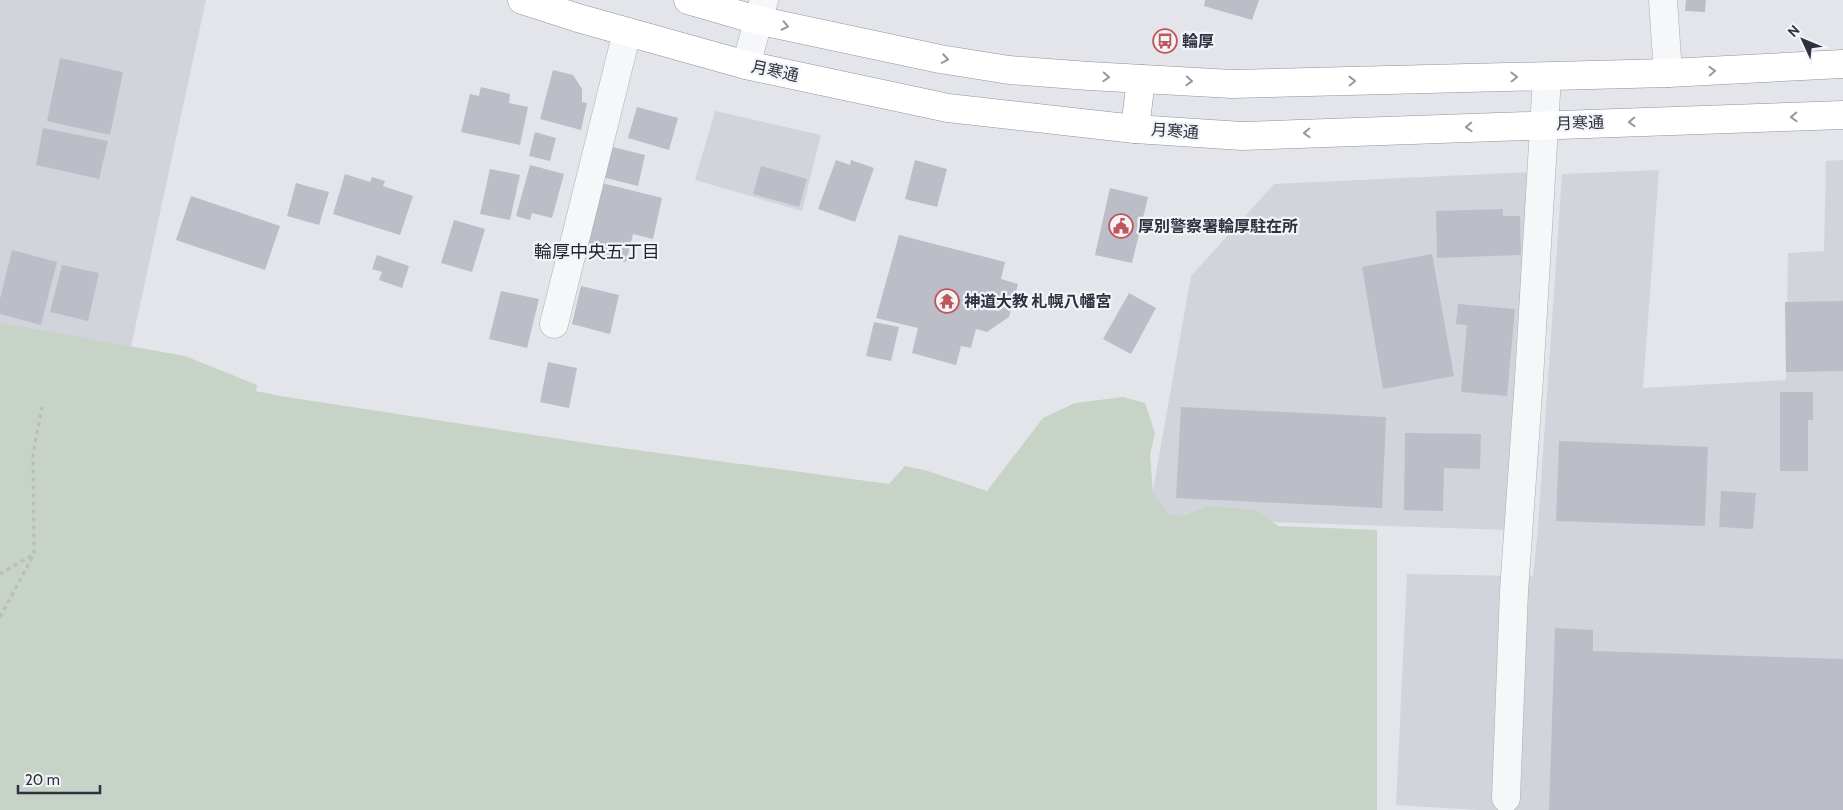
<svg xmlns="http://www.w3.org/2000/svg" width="1843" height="810" viewBox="0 0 1843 810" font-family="Cabin,'Noto Sans JP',sans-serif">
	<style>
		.built { fill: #d2d4dc }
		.green { fill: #c7d3c6 }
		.building { fill: #bbbec6 }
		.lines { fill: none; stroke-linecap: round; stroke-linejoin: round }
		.minor-casing { stroke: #a9acb4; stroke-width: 29 }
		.highway-casing { stroke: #8c929f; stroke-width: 29 }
		.path { stroke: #babcc2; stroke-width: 3; stroke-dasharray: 4 4; stroke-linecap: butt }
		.minor { stroke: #f6f7f9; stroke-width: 28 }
		.highway { stroke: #fff; stroke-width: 28 }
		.oneway { stroke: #9698a0 }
		.labels { text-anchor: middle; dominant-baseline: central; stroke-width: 4.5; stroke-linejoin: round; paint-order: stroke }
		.poi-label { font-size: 16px; font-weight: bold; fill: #2d3241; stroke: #f3f4f8; text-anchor: start }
		.street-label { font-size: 16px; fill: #2d3241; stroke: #f3f4f8 }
		.neighbourhood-label { font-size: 18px; fill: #1f2332; stroke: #f3f4f8 }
	</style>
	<rect width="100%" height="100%" fill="#e4e5ea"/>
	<g class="built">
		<path d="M0,0H206L129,356L0,328Z"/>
		<path d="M715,111L821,135L802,211L695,180Z"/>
		<path d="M1843,160V810H1478L1396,805L1407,574L1533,576L1538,526L1562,174L1659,170L1643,388L1786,380L1788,253L1824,251L1826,161Z"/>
		<path d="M1529,172L1507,530L1148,518L1191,276L1274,184Z"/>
	</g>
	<path class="green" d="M0,323L185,356L257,385L256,391L280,396L600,445L889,484L905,466L928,471L987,491L1043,418L1075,403L1123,397L1145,403L1155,433L1150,455L1153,494L1169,514L1184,516L1207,506L1256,510L1278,526L1377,530V810H0Z"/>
	<g class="building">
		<path d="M1205,0H1259L1252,20L1204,6Z"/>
		<path d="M1686,0H1706L1705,12L1685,11Z"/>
		<path d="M60,58L123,72L110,135L47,121Z"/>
		<path d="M553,70L573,75L582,89V102L587,103L581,130L540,119Z"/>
		<path d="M481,87L510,94L509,103L528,107L520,145L461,132L470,94L479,96Z"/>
		<path d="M637,107L678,118L669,150L628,138Z"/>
		<path d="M43,128L108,141L99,179L36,165Z"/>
		<path d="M535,132L556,138L550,161L529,156Z"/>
		<path d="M609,146L645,155L638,186L602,177Z"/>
		<path d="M836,160L850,165L851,160L874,168L855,222L818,209Z"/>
		<path d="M915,160L947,169L937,207L905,199Z"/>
		<path d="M530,165L564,174L552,218L532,213L530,220L516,216Z"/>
		<path d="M761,166L807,179L799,207L753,194Z"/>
		<path d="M490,169L520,175L510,220L480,214Z"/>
		<path d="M345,174L370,182L372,177L385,181L383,186L413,196L400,235L333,214Z"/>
		<path d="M296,183L329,192L319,225L287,216Z"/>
		<path d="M602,183L662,198L653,239L633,234L626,262L585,252Z"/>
		<path d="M1110,188L1148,197L1132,263L1095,255Z"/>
		<path d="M191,196L280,226L265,270L176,240Z"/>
		<path d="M1503,209V216H1520L1521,255L1437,258L1436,211Z"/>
		<path d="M454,220L485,229L472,272L441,263Z"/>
		<path d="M899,235L1005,262L1001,279L1018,284L1009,317L987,332L976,329L971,348L961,346L956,365L912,353L918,328L876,318Z"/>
		<path d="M12,250L57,262L41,325L0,314V299Z"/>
		<path d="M1432,254L1454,376L1383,389L1362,267Z"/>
		<path d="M377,255L409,266L402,288L379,280L382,272L372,269Z"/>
		<path d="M62,265L99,273L88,321L50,312Z"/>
		<path d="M581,286L619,295L610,334L572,324Z"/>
		<path d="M501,291L539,299L527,348L489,339Z"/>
		<path d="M1129,293L1156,308L1131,354L1103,339Z"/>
		<path d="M1843,301V371L1786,372L1785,302Z"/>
		<path d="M1458,304L1515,309L1507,396L1461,392L1467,325L1456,324Z"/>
		<path d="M874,322L899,327L891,361L866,356Z"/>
		<path d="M548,362L577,368L569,408L540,402Z"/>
		<path d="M1780,392H1813V420H1808V471H1780Z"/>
		<path d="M1181,407L1386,417L1382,508L1176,498Z"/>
		<path d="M1405,433L1481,434L1480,469L1444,468L1443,511L1404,510Z"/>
		<path d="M1559,441L1708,447L1705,526L1556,521Z"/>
		<path d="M1721,491L1756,493L1753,529L1719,527Z"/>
		<path d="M1555,628L1593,630V651L1843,659V810H1549Z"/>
	</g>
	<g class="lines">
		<g class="minor-casing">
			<g id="minor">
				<path d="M1663,0L1668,73"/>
				<path d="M746,65L764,0"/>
				<path d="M554,324L627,32"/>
				<path d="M1506,798L1514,591L1529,379L1547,77"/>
			</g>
		</g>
		<g class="highway-casing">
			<g id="highway">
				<path d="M522,0L578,18L746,65L948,108L1135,129L1242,136L1843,115"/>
				<path d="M688,0L757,20L940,59L1009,70L1089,76L1232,84L1668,73L1843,64"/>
				<path d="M1135,129L1141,79"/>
			</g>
		</g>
		<g class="path">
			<path d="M0,574L34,554"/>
			<path d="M0,617L34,554L33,453L43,403"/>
		</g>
		<use href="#minor" class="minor"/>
		<use href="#highway" class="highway"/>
	</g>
	<defs><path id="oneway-chevron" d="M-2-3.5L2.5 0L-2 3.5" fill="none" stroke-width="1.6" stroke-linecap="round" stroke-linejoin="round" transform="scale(1.25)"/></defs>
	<g class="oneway">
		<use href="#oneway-chevron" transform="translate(785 26) rotate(12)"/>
		<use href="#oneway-chevron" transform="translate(945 59) rotate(10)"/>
		<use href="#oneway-chevron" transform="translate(1712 71) rotate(-3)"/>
		<use href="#oneway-chevron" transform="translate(1106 77) rotate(3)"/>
		<use href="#oneway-chevron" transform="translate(1514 77) rotate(-1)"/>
		<use href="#oneway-chevron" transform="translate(1189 81) rotate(3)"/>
		<use href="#oneway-chevron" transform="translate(1352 81) rotate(-1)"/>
		<use href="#oneway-chevron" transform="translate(1794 117) rotate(178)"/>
		<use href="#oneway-chevron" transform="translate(1632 122) rotate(178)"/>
		<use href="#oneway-chevron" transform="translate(1469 127) rotate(178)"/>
		<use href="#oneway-chevron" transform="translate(1307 133) rotate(178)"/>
	</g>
	<defs>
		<g id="bus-ring" transform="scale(1.25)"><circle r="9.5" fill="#f3f4f8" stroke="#c1565a" stroke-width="1.5"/><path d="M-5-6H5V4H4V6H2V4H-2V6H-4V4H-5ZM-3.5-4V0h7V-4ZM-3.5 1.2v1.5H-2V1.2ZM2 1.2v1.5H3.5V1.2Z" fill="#c1565a"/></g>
		<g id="civic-ring" transform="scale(1.25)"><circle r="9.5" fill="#f3f4f8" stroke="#c1565a" stroke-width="1.5"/><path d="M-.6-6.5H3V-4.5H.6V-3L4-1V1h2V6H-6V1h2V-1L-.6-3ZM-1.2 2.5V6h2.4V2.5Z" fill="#c1565a"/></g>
		<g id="temple-ring" transform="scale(1.25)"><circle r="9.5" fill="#f3f4f8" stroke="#c1565a" stroke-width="1.5"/><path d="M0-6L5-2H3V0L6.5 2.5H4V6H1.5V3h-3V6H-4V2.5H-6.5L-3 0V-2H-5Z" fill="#c1565a"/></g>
	</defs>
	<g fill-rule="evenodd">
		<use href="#bus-ring" x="1165" y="41"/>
		<use href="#civic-ring" x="1121" y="226"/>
		<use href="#temple-ring" x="947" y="301"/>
	</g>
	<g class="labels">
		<g class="poi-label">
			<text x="1182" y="41">輪厚</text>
			<text x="1138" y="226">厚別警察署輪厚駐在所</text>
			<text x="964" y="301">神道大教 札幌八幡宮</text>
		</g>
		<g class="street-label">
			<text transform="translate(775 71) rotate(12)">月寒通</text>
			<text transform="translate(1580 123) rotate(-2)">月寒通</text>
			<text transform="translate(1175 131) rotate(4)">月寒通</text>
		</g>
		<g class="neighbourhood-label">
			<text x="597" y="252">輪厚中央五丁目</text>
		</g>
	</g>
	<g transform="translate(1803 40) rotate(314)" stroke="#f3f4f8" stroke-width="4" paint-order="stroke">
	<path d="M0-4L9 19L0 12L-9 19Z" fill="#2d3241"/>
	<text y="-8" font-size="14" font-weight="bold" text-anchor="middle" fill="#2d3241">N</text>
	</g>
	<path d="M18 785v8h82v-8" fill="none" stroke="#2d3241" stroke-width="2.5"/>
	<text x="25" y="785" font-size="15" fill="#2d3241" stroke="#f3f4f8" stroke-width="4" paint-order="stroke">20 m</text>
</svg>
